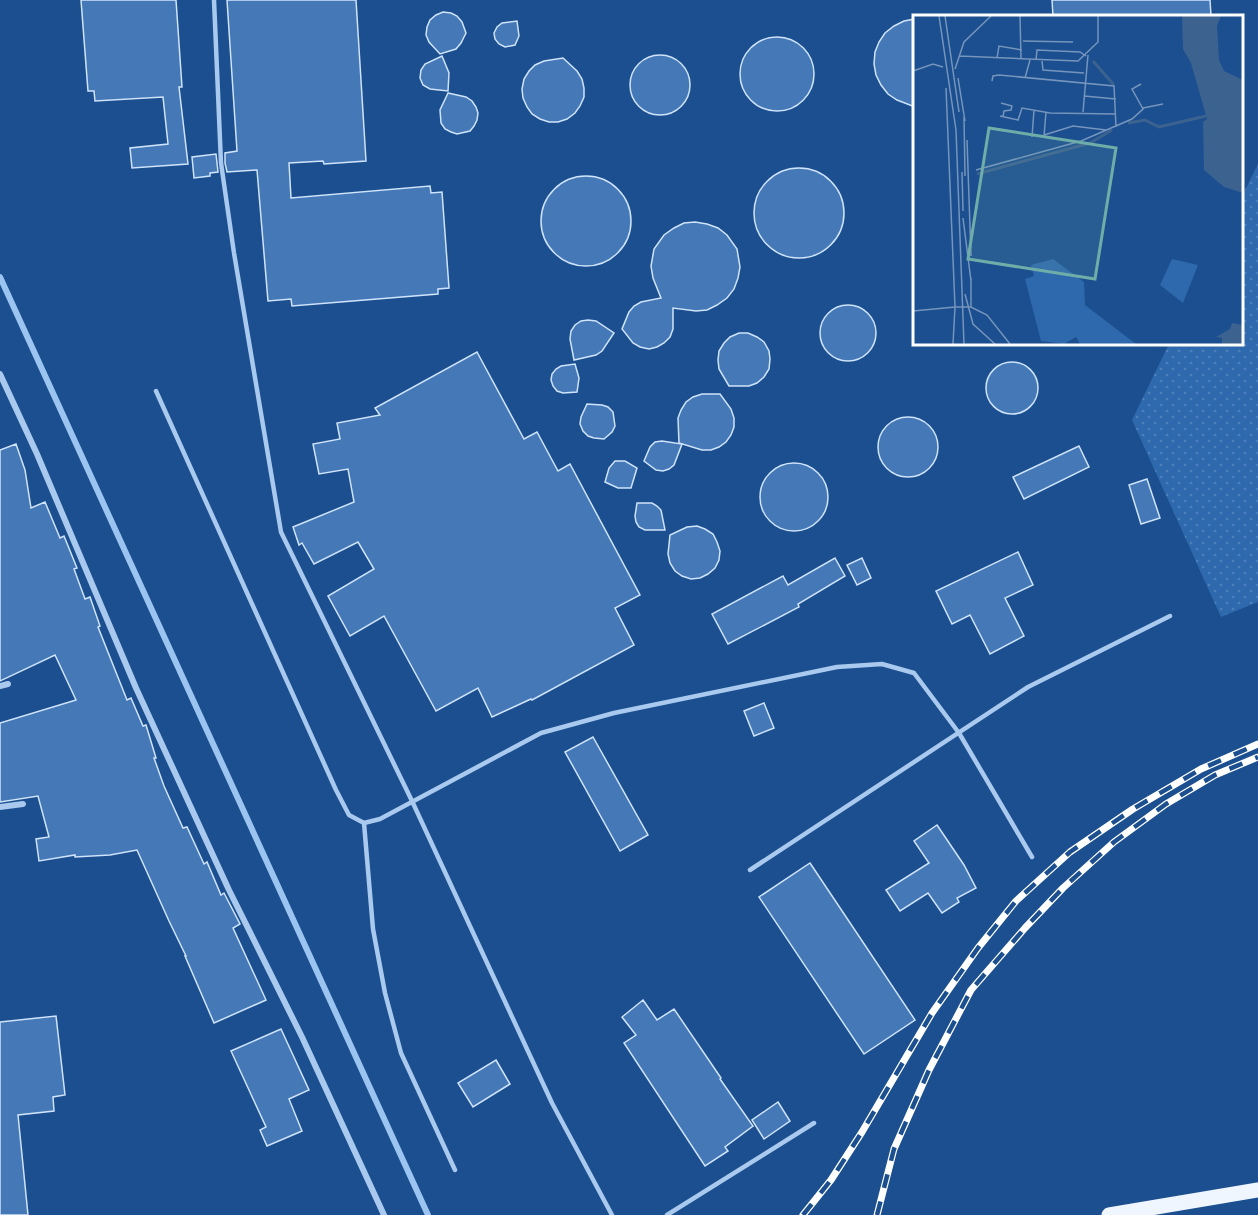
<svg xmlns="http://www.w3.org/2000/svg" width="1258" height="1215" viewBox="0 0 1258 1215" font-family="'IBM Plex Sans',sans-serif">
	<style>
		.green { fill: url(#green-dots) }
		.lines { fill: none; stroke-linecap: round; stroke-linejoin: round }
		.stream { stroke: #9cc4f0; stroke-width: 6 }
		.building { fill: #4478b7; stroke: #cfe3fa; stroke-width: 1.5 }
		.service { stroke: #a9c9ee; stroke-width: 4.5 }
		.minor { stroke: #a9c9ee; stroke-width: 6 }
		.primary { stroke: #f0f6ff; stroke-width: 15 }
		.rail-casing { stroke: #fff; stroke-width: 7 }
		.rail { stroke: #1b4f8f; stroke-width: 4.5; stroke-dasharray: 14; stroke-linecap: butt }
		.inset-river { fill: none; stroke: #3c6290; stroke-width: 3 }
		.inset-road { fill: none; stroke: #7695bc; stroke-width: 1.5 }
		.view { fill: #6fada8; fill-opacity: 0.15; stroke: #6fada8; stroke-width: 3 }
		.inset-edge { fill: none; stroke: #fff; stroke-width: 3 }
	</style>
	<defs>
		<pattern id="green-dots" width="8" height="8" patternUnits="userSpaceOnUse" patternTransform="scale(1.5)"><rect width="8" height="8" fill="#2e69ad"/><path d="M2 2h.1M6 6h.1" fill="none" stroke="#4d80b9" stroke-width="1.8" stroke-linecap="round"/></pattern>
	</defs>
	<rect width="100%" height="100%" fill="#1b4f8f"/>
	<path class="green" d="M1258,164V602L1221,617L1132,420L1169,344H1242V196Z"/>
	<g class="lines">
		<path class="stream" d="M0,277L428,1215"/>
	</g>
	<g class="building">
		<path d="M81,0H176L182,87H179L188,164L132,168L130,148L168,144L163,97L95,101L94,91H88Z"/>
		<path d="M227,0H356L366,161L324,164L323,161L289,163L291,198L430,186L431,193L442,192L449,288L438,289V294L292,306L291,299L268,301L257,170L227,172L225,163V153L237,151Z"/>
		<path d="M1052,0H1210L1211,16H1053Z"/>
		<path d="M443,12L451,13L457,16L462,22L466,33L461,43L456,49L440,54L429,42L426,35L427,27L430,20L436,15Z"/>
		<path d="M915,19V107L897,100L888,94L881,85L876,75L874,64L875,52L879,42L885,33L894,26L904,21Z"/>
		<path d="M517,21L519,36L515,45L505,47L499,44L495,39L494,33L497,27L502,23Z"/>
		<circle cx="777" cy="74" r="37"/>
		<circle cx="660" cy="85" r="30"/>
		<path d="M442,56L449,73L448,91L430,89L423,85L420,78L421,70L425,64Z"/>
		<path d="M563,58L577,71L582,79L584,88V97L580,106L575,113L567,119L558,122H549L540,119L532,114L527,107L523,98L522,89L524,79L529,71L535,65L544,61Z"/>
		<path d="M448,93L466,97L472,101L476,107L478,113L477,120L474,126L470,131L457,134L451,132L445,129L441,123L440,110Z"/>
		<path d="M216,154L218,172L210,173V176L194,178L192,157Z"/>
		<circle cx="799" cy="213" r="45"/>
		<circle cx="586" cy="221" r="45"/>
		<path d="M695,222L707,224L718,228L727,235L737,249L740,267L738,278L734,289L727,298L717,305L707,310L696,311L673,308V329L670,337L664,343L657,347L649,349L640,347L633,343L622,329L629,312L634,306L641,302L661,298L653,278L651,266L654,249L664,235L674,228L684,223Z"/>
		<circle cx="848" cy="333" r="28"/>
		<path d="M588,320L596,321L614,333L602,351L596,355L574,360L570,339L571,331L575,325L581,321Z"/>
		<path d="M739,333H748L757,337L764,342L769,351L770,359L769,369L764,377L757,383L749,386H729L719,369L718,360L719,351L724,343L730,337Z"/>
		<path d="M477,352L524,439L537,432L558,471L570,464L640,595L615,608L634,645L532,700L531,699L492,717L478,688L436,711L384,616L350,636L328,596L374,569L358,542L314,564L302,543L299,545L293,527L354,502L348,469L319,474L313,444L340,439L337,423L380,415L375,408Z"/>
		<circle cx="1012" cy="388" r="26"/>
		<path d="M575,364L579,378L577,392L563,393L557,391L553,386L551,380L552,374L556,369L561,366Z"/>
		<path d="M702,394H720L731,409L734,418V427L731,435L726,442L719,447L711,450H702L679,443L678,418L681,410L686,402L693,397Z"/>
		<path d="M587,404L602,405L608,407L613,412L615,426L612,432L604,439L594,438L588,436L583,431L580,424L581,417Z"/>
		<circle cx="908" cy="447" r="30"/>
		<path d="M662,441L682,444L674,465L669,469L663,471L656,470L644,461L650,447L655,442Z"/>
		<path d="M16,444L25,470L31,508L45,502L60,538L64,536L77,568L74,569L85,599L90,597L100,626L98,627L127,700L131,698L143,726L146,725L156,758H154L164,786L183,828L187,827L204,864L207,862L221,895L224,893L240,924L233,928L266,1000L214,1023L185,956H186L169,921L137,850L110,855L75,857V855L39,861L36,839L49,837L38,796L0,802V723L76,700L55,655L0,681V450Z"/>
		<path d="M1079,446L1089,467L1024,499L1013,477Z"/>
		<path d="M615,461H625L637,468L631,488H618L605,482L609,468Z"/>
		<circle cx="794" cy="497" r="34"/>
		<path d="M1147,479L1160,518L1141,524L1129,485Z"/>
		<path d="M637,503H652L657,506L661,510L665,530H645L639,527L636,522L635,516Z"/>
		<path d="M697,526L705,529L713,534L717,542L720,551L719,560L715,568L708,574L700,578L691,579L682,576L675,571L670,563L668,554L670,535L687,527Z"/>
		<path d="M1018,552L1033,585L1005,598L1024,636L990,654L970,615L952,624L936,591Z"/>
		<path d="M835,558L845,576L798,604L799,607L728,644L712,614L783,576L788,585Z"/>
		<path d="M862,558L871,578L857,585L847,565Z"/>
		<path d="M764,703L774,728L754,736L744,711Z"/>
		<path d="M593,737L648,835L620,851L565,752Z"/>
		<path d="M937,825L964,865L976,888L957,898L959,902L942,913L928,893L900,911L886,890L929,863L914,841Z"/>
		<path d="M810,863L915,1020L864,1054L759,897Z"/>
		<path d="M643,1000L657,1020L674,1009L721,1078L720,1079L753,1126L725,1147L728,1151L705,1166L624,1043L636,1035L622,1017Z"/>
		<path d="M56,1016L65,1095L53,1097L54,1111L18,1115L28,1215H0V1022Z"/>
		<path d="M281,1029L309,1090L289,1099L302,1131L267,1146L260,1130L266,1127L231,1051Z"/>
		<path d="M496,1060L510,1084L473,1107L458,1083Z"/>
		<path d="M778,1102L790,1121L764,1139L752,1120Z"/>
	</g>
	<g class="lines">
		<g class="service">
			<path d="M214,0L221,163L234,253L281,532L412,801L552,1103L612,1215"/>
			<path d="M156,391L336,790L349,815L364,823L380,819L541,733L614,713L837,667L882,664L914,673L959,733L1032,857"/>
			<path d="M364,823L373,929L385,993L401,1053L455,1170"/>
			<path d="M750,870L1028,687L1170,616"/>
			<path d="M667,1215L814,1123"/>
		</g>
		<g class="minor">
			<path d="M0,374L37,454L136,688L229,890L302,1037L384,1215"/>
			<path d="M0,686L8,684"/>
			<path d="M0,807L23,804"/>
		</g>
		<path class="primary" d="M1109,1215L1258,1190"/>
		<g class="rail-casing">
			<g id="rail">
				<path d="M803,1215L831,1180L862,1132L932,1013L978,948L1016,901L1070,852L1133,809L1201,769L1258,744"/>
				<path d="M877,1215L894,1149L929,1070L971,990L1025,928L1063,888L1114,842L1166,804L1215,775L1258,757"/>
			</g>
		</g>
		<use href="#rail" class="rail"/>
	</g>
	<g transform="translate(913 15)">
		<rect width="330" height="330" fill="#1b4f8f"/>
		<path d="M140,244L171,267L172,290L223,329H167L163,322L151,329L128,326L112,264L121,261L118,250ZM259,244L285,250L270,288L247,270Z" fill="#2e69ad"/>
		<path d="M269,1H308L304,11L306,45L311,56L330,65V178L311,172L291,155L290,107L294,104L278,48L270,34ZM319,308L330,310V329H309V323L303,322L317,314Z" fill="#3c6290"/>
		<path class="inset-river" d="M180,46L201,70M215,108L232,105L246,112L293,101M64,159L177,128L199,115"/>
		<path class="inset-road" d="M26,1L43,115L51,329M32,1L46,97M107,1L108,44M110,26L160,27M46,41L165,46L185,27V1M84,43L86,31L109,35M123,45L124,35L167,37L173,41M129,46L130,55L171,58M42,54L51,27L78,1M0,56L20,49L30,52M45,63L52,106M112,63L117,45M79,66L80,61L86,60L201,71L203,112M33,73L42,292H58L74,300L97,329M171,81L203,84M88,88L99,91L98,95L91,96L90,102M230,93L250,89M170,97L175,40M87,101L105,105L109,93L137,98L203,99M51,102L52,161M131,120L160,111L193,115M131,121L133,97M119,122L121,95M54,125L58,241M63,155L168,126L219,104L230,94L219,74L228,69M49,157L50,196M50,203L58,266M58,263V292M52,279L60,309L82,329M0,296L42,292M40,329L42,292"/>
		<path class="view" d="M76,113L203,133L182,264L55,244Z"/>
		<rect width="330" height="330" class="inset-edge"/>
	</g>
</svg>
